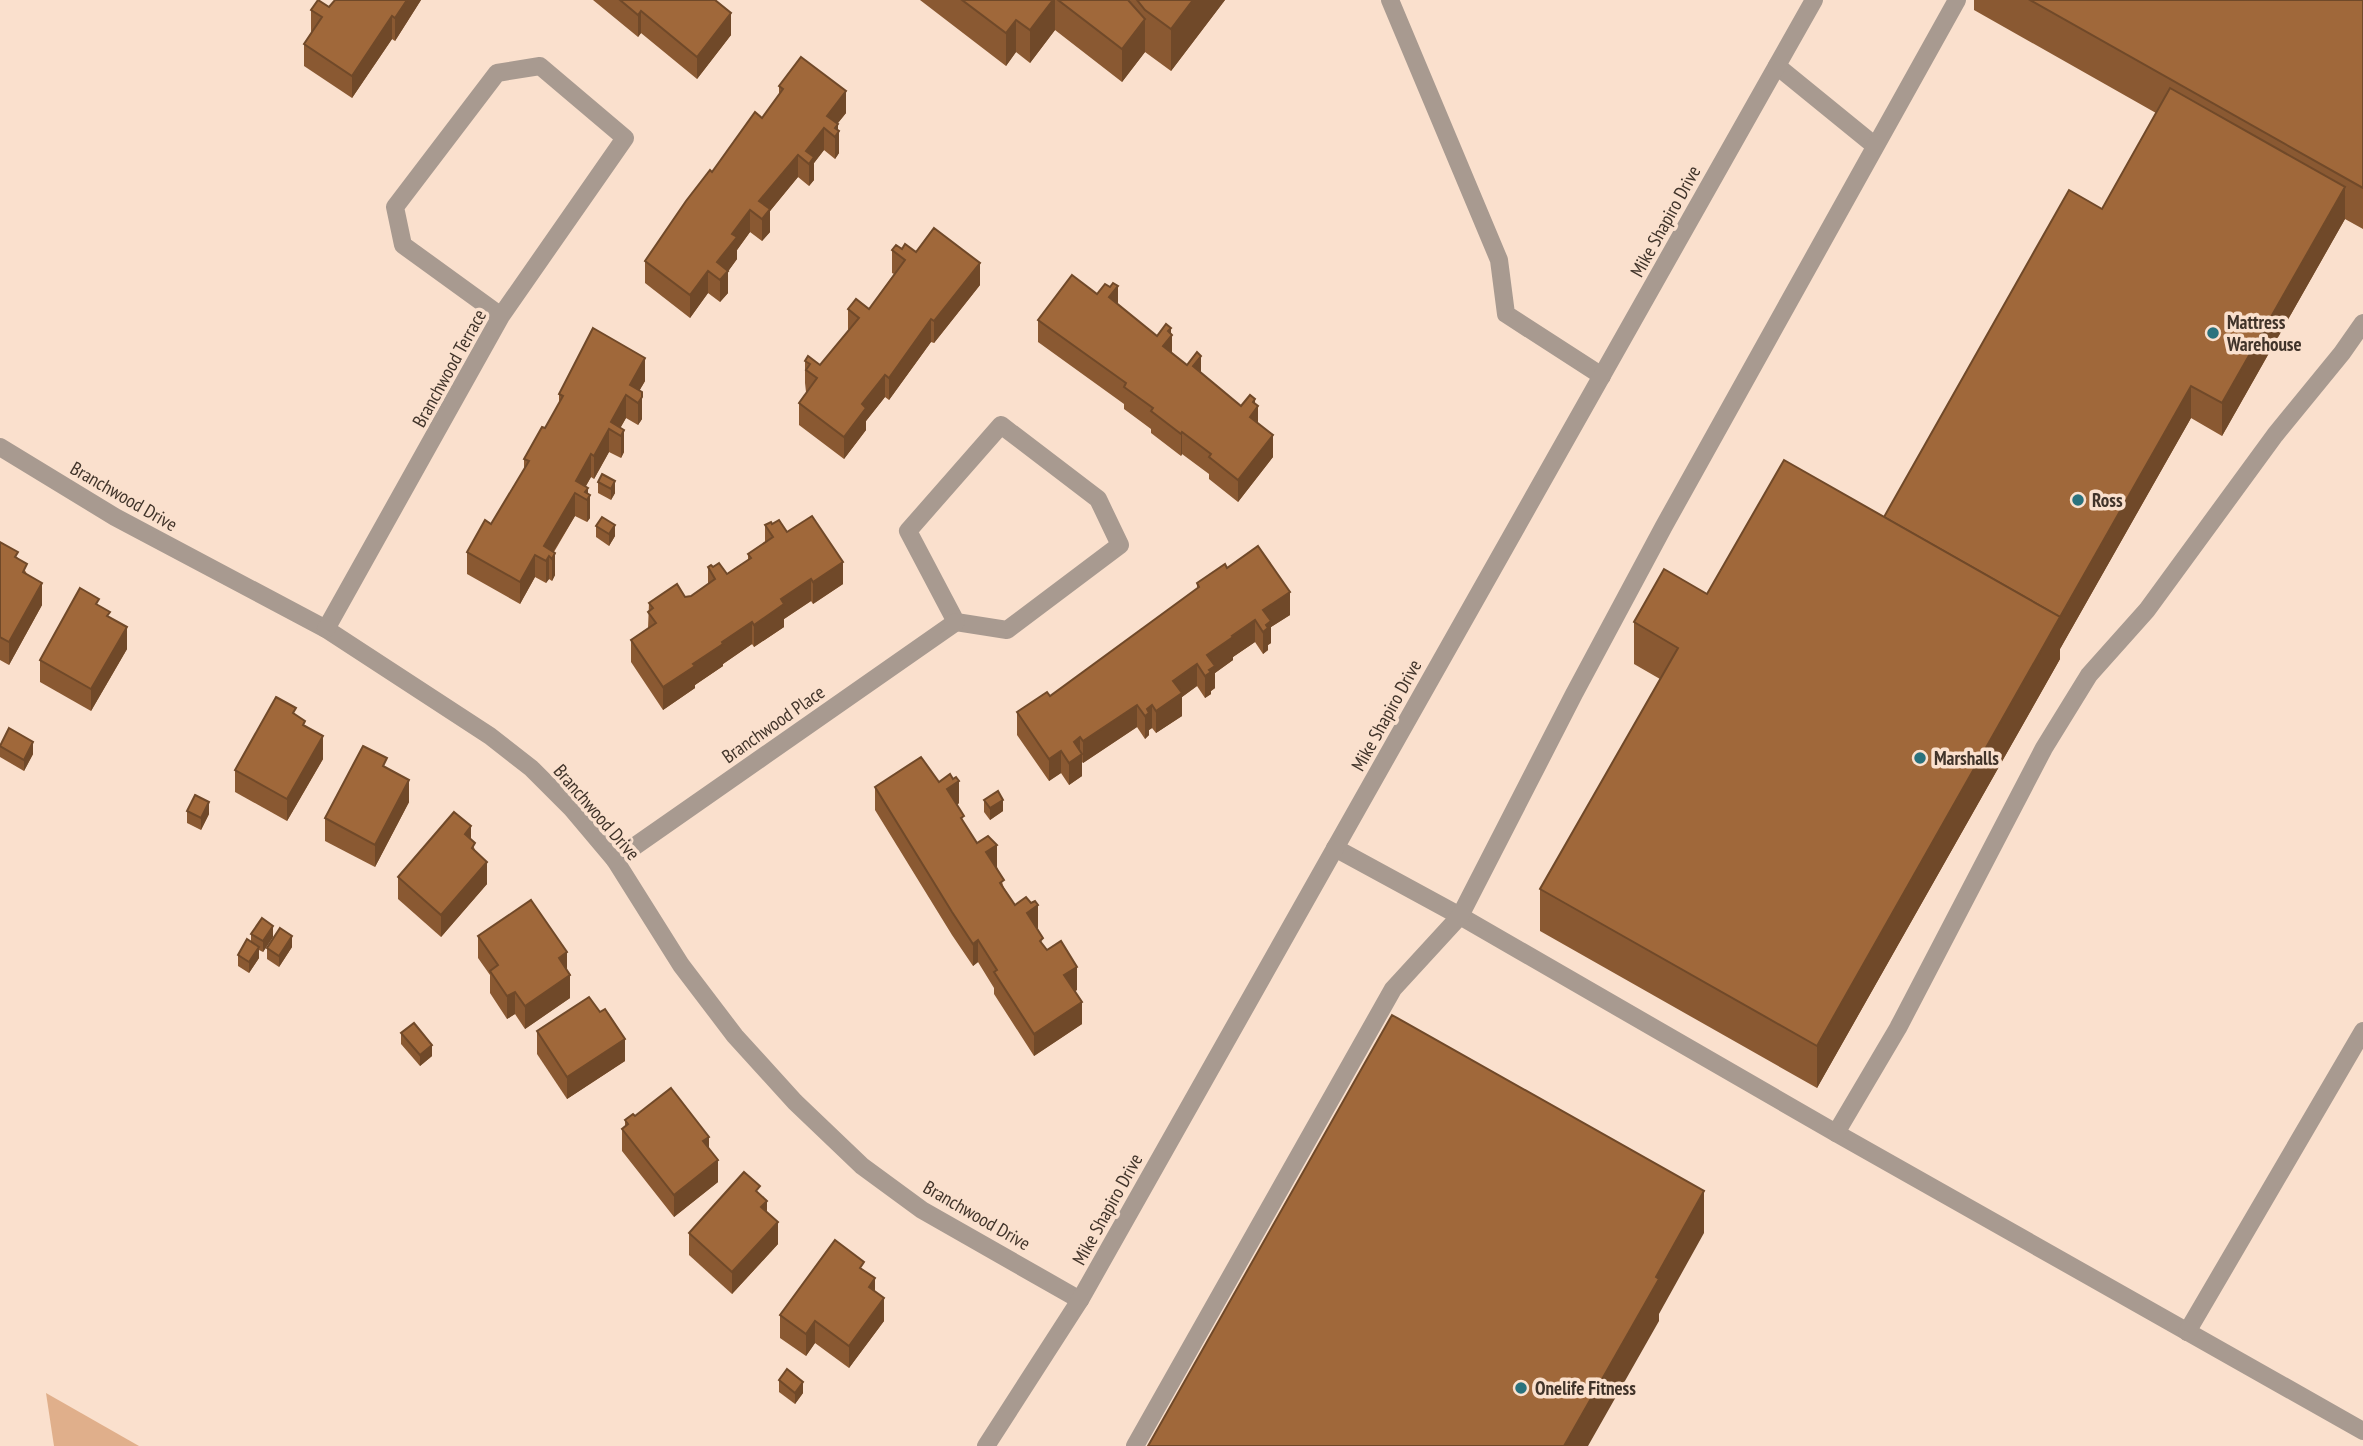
<svg xmlns="http://www.w3.org/2000/svg" width="2363" height="1446" viewBox="0 0 2363 1446" font-family="'PT Sans Narrow',sans-serif">
	<style>
		.green { fill: #e0af8b }
		.lines { fill: none; stroke-linecap: round; stroke-linejoin: round }
		.minor { stroke: #a89a90; stroke-width: 18 }
		.wall { fill: #8a5932 }
		.shaded-wall { fill: #704929 }
		.building { fill: #a0683a; stroke: #704929; stroke-width: 2 }
		.poi-dot { fill: #2a727d; stroke: #fae0cd; stroke-width: 2.5 }
		.labels { text-anchor: middle; dominant-baseline: central; stroke-width: 7; stroke-linejoin: round; paint-order: stroke }
		.street-label { font-size: 19px; fill: #41342a; stroke: #fae0cd }
		.poi-label { font-size: 19px; font-weight: bold; fill: #41342a; stroke: #fae0cd; text-anchor: start }
	</style>
	<rect width="100%" height="100%" fill="#fae0cd"/>
	<path class="green" d="M46,1393L139,1446H54Z"/>
	<g class="lines">
		<g class="minor">
			<path d="M1390,0L1499,260L1506,314L1602,376"/>
			<path d="M1777,66L1874,145"/>
			<path d="M1001,425L1098,499L1120,545L1007,630L956,622L908,531Z"/>
			<path d="M0,447L115,517L326,629L490,736L531,768L572,809L615,860L681,965L735,1036L795,1102L862,1166L922,1210L1080,1300"/>
			<path d="M326,629L501,316L625,138L540,66L497,73L395,207L403,245L501,316"/>
			<path d="M1335,848L1460,916L1836,1133L2363,1431"/>
			<path d="M615,860L956,622"/>
			<path d="M1836,1133L1898,1028L2044,748L2089,675L2147,610L2275,435L2342,353L2363,323"/>
			<path d="M2187,1332L2363,1031"/>
			<path d="M986,1446L1080,1300L1814,0"/>
			<path d="M1135,1446L1393,989L1460,916L1574,694L1664,526L1957,0"/>
		</g>
	</g>
	<g class="wall">
		<path d="M421,0L395,41L392,39L352,98L304,66V44L312,33L311,32V10Z"/>
		<path d="M593,0H716L731,35L697,79L641,33L638,37Z"/>
		<path d="M920,0H1225L1171,71L1145,52L1122,82L1055,30L1030,63L1016,52L1006,66Z"/>
		<path d="M1974,0H2363V229L2345,219L2222,436L2191,418L2060,649V659L1817,1088L1540,931V889L1660,679L1634,664V622L1707,594L1884,517L2102,209L2156,113L1974,10Z"/>
		<path d="M779,86L846,113L837,124L839,153L835,159L824,150L814,163V180L809,186L798,177L770,211V232L762,241L750,232L737,250V259L728,271V293L720,302L708,293L690,318L645,283V261L712,172L762,118L779,95Z"/>
		<path d="M902,249L916,252L980,285L934,343L931,342L889,400L885,397L866,421V430L844,459L799,425V403L807,393L806,392L805,383V361L820,365L848,331V309H869L894,274L892,273V250Z"/>
		<path d="M1097,294L1118,304L1157,336L1171,333L1172,353L1187,365L1201,373L1241,406L1255,403L1258,424L1273,457L1238,502L1209,479V474L1182,454L1181,456L1151,433V429L1124,409V404L1038,342V320Z"/>
		<path d="M645,381L639,391L642,419L638,425L626,418L620,428L624,452L621,458L609,452L594,479L591,477L586,486L588,494L590,518L587,522L575,516L554,552L555,575L552,581L549,579L546,583L535,577L520,604L467,574V552L491,524L524,469V459L545,428L559,405V394Z"/>
		<path d="M602,474L615,493L611,500L598,493V482Z"/>
		<path d="M772,524L787,532L843,584L813,604L811,601L784,619V627L754,647L752,644L723,664V666L695,685V688L663,710L631,662V640L648,628L649,603L691,596L708,584V567H713L727,574L748,560V554L765,542V525Z"/>
		<path d="M596,526L615,536L609,546L596,537Z"/>
		<path d="M0,542L18,558L27,574L42,605L9,665L0,660Z"/>
		<path d="M1227,568L1290,615L1271,627V643L1268,645V650L1263,654L1255,642L1233,657V660L1215,673V688L1211,691V694L1205,698L1197,686L1182,697V716L1156,733L1152,728L1149,730V735L1145,739L1137,727L1083,763L1082,762V776L1069,785L1061,773L1049,781L1017,735V712L1050,696L1197,589V583Z"/>
		<path d="M99,606L110,618L127,649L91,711L40,682V660Z"/>
		<path d="M296,715L305,726L323,759L287,821L235,792V770Z"/>
		<path d="M0,745L33,754L24,771L0,757Z"/>
		<path d="M387,768L409,802L375,867L325,841V818Z"/>
		<path d="M939,782L959,803L957,805L964,823L977,843L997,867L1004,888L1015,905L1038,928H1037L1043,946L1077,990L1074,991L1082,1024L1034,1056L994,994V988L978,962L973,966L952,935L875,810V787Z"/>
		<path d="M984,800L1003,811L990,820L984,812Z"/>
		<path d="M187,811L209,814L201,830L187,823Z"/>
		<path d="M471,839L487,884L441,937L398,899V877Z"/>
		<path d="M251,934L273,937L263,952L259,950V958L249,973L238,966V955L251,942Z"/>
		<path d="M478,936L567,970L570,998L525,1029L515,1014L507,1019L490,993V975L478,958Z"/>
		<path d="M292,947L279,967L267,959V948Z"/>
		<path d="M537,1031L625,1061L567,1099L537,1054Z"/>
		<path d="M401,1033L432,1056L420,1066L401,1044Z"/>
		<path d="M635,1116L709,1148L718,1182L674,1217L622,1151V1129L625,1126V1120Z"/>
		<path d="M760,1195L778,1244L732,1294L689,1255V1233Z"/>
		<path d="M864,1271L875,1291L884,1321L849,1368L815,1343L806,1356L780,1338V1315Z"/>
		<path d="M779,1380L803,1393L795,1404L779,1392Z"/>
	</g>
	<g class="shaded-wall">
		<path d="M407,0H421L395,41V18Z"/>
		<path d="M1053,0H1055V30L1030,63V30Z"/>
		<path d="M1193,0H1225L1171,71V29Z"/>
		<path d="M641,11V33L638,37V15Z"/>
		<path d="M731,13V35L697,79V57Z"/>
		<path d="M392,16V39L352,98V76Z"/>
		<path d="M1145,19V52L1122,82V49Z"/>
		<path d="M1016,20V52L1006,66V33Z"/>
		<path d="M846,91V113L830,133L827,116Z"/>
		<path d="M838,124V133L839,131V153L835,159V128Z"/>
		<path d="M824,128V150L814,163V180L809,186V164L806,151Z"/>
		<path d="M798,155V177L770,211V232L762,241V219L759,201Z"/>
		<path d="M2345,187V219L2222,436V403Z"/>
		<path d="M750,210V232L737,250V259L727,273L728,271V293L720,302V280L717,262L732,234Z"/>
		<path d="M980,263V285L934,343V321Z"/>
		<path d="M708,271V293L690,318V295Z"/>
		<path d="M1118,286V309L1109,297Z"/>
		<path d="M931,319V342L889,400V378Z"/>
		<path d="M1171,328V337L1172,335V357L1163,346L1168,331Z"/>
		<path d="M1201,356V378L1193,366Z"/>
		<path d="M645,358V381L634,400L630,385Z"/>
		<path d="M885,375V397L866,421V430L844,459V437L862,404Z"/>
		<path d="M2191,386V418L2060,649V659L1817,1088V1046Z"/>
		<path d="M642,392V419L638,425V403Z"/>
		<path d="M626,395V418L617,434L611,422Z"/>
		<path d="M1255,399V411L1258,406V428L1250,417L1253,402Z"/>
		<path d="M609,429V452L594,479V456Z"/>
		<path d="M624,430V452L621,458V436Z"/>
		<path d="M1182,432V454L1181,456V434Z"/>
		<path d="M1273,435V457L1238,502V480Z"/>
		<path d="M591,454V477L580,496L576,481Z"/>
		<path d="M615,481V493L611,500V489Z"/>
		<path d="M588,488V498L590,495V518L587,522V500L585,492Z"/>
		<path d="M575,493V516L550,557L549,556V579L546,583V561L544,546Z"/>
		<path d="M615,525V536L609,546V534Z"/>
		<path d="M555,553V575L552,581V559Z"/>
		<path d="M535,555V577L520,604V582Z"/>
		<path d="M843,562V584L813,604V582Z"/>
		<path d="M811,579V601L784,619V627L754,647V625L781,599Z"/>
		<path d="M42,583V605L9,665V642Z"/>
		<path d="M1290,592V615L1271,627V643L1268,645V650L1263,654V610Z"/>
		<path d="M1255,620V642L1233,657V660L1215,673V688L1211,691V694L1205,698V676L1207,655L1232,636Z"/>
		<path d="M752,622V644L723,664V666L695,685V688L663,710V687L722,642Z"/>
		<path d="M127,627V649L91,711V689Z"/>
		<path d="M1197,664V686L1182,697V716L1156,733V711L1173,681Z"/>
		<path d="M1137,705V727L1083,763V741Z"/>
		<path d="M1152,705V728L1149,730V735L1145,739V716L1147,709Z"/>
		<path d="M323,736V759L287,821V799Z"/>
		<path d="M1080,737V755L1082,754V776L1069,785V763L1074,742Z"/>
		<path d="M33,742V754L24,771V760Z"/>
		<path d="M1061,751V773L1049,781V759Z"/>
		<path d="M409,780V802L375,867V845Z"/>
		<path d="M959,781V803L947,812V789Z"/>
		<path d="M1003,800V811L990,820V808Z"/>
		<path d="M209,802V814L201,830V818Z"/>
		<path d="M471,826V848L465,834Z"/>
		<path d="M997,845V867L986,874V852Z"/>
		<path d="M487,862V884L441,937V915Z"/>
		<path d="M1038,905V928L1027,935V913Z"/>
		<path d="M273,926V937L263,952V941Z"/>
		<path d="M292,936V947L279,967V956Z"/>
		<path d="M978,940V962L973,966V944Z"/>
		<path d="M259,947V958L249,973V962Z"/>
		<path d="M567,952V974L559,958Z"/>
		<path d="M1077,967V990L1064,998V975Z"/>
		<path d="M570,975V998L525,1029V1006Z"/>
		<path d="M515,992V1014L507,1019V996Z"/>
		<path d="M1082,1002V1024L1034,1056V1034Z"/>
		<path d="M625,1039V1061L567,1099V1077Z"/>
		<path d="M432,1045V1056L420,1066V1055Z"/>
		<path d="M709,1137V1159L703,1141Z"/>
		<path d="M718,1160V1182L674,1217V1195Z"/>
		<path d="M1704,1191V1233L1659,1314V1321L1588,1446H1564L1656,1277Z"/>
		<path d="M767,1201V1223L761,1207Z"/>
		<path d="M778,1222V1244L732,1294V1272Z"/>
		<path d="M875,1278V1301L869,1287Z"/>
		<path d="M884,1298V1321L849,1368V1346Z"/>
		<path d="M815,1321V1343L806,1356V1334Z"/>
		<path d="M803,1382V1393L795,1404V1393Z"/>
	</g>
	<g class="building">
		<path d="M318,0L329,7L335,0H407L395,18L392,16L352,76L304,44L322,17L311,10Z"/>
		<path d="M620,0H715L731,13L697,57L641,11L638,15Z"/>
		<path d="M962,0H1053L1030,30L1016,20L1006,33Z"/>
		<path d="M1058,0H1128L1145,19L1122,49Z"/>
		<path d="M1137,0H1193L1171,29L1145,10Z"/>
		<path d="M2030,0H2363V188Z"/>
		<path d="M801,57L846,91L827,116L838,124L835,128L839,131L835,137L824,128L806,151L814,157L809,164L798,155L759,201L770,209L762,219L750,210L732,234L737,237L717,262L728,271L720,280L708,271L690,295L645,261L686,201L710,170L712,172L755,112L762,118L783,89L779,86Z"/>
		<path d="M2170,88L2345,187L2222,403L2191,386L2060,617L1884,517L2069,190L2102,209Z"/>
		<path d="M934,228L980,263L934,321L931,319L889,378L885,375L862,404L866,408L844,437L799,403L817,378L806,370L810,364L805,361L808,356L820,365L859,318L848,309L856,299L869,309L905,260L892,250L896,245L902,249L905,244L916,252Z"/>
		<path d="M1072,275L1097,294L1105,284L1110,287L1113,283L1118,286L1109,297L1157,336L1166,324L1171,328L1168,331L1172,335L1163,346L1187,365L1197,352L1201,356L1193,366L1241,406L1250,395L1255,399L1253,402L1258,406L1250,417L1273,435L1238,480L1209,457L1211,454L1182,432L1181,434L1151,411L1153,408L1124,387L1126,383L1038,320Z"/>
		<path d="M593,328L645,358L630,385L642,392V397L638,403L626,395L611,422L624,430L621,436L609,429L594,456L591,454L576,481L588,488L585,492L590,495L587,500L575,493L544,546L555,553L552,559L549,556L546,561L535,555L520,582L467,552L485,520L491,524L529,461L524,459L542,427L545,428L563,396L559,394Z"/>
		<path d="M1784,460L2060,617L1817,1046L1540,889L1678,648L1634,622L1664,569L1707,594Z"/>
		<path d="M602,474L615,481L611,489L598,482Z"/>
		<path d="M812,516L843,562L813,582L811,579L781,599L784,604L754,625L752,622L722,642L723,644L693,664L695,666L663,687L631,640L656,623L648,612L653,608L649,603L677,584L685,597L691,596L715,579L708,567L711,565L713,567L719,563L727,574L751,558L748,554L773,537L765,525L771,522L772,524L779,520L787,532Z"/>
		<path d="M602,517L615,525L609,534L596,526Z"/>
		<path d="M0,542L18,552L15,557L27,564L23,572L42,583L9,642L0,637Z"/>
		<path d="M1258,546L1290,592L1263,610L1271,621L1266,625L1268,628L1263,632L1255,620L1232,636L1233,637L1207,655L1215,666L1209,670L1211,672L1205,676L1197,664L1173,681L1182,693L1156,711L1152,705L1147,709L1149,713L1145,716L1137,705L1083,741L1080,737L1074,742L1082,754L1069,763L1061,751L1049,759L1017,712L1047,692L1050,696L1199,587L1197,583L1225,564L1227,568Z"/>
		<path d="M80,588L99,599L96,604L110,612L107,616L127,627L91,689L40,660Z"/>
		<path d="M276,697L296,708L293,713L305,721L303,725L323,736L287,799L235,770Z"/>
		<path d="M9,728L33,742L24,760L0,746Z"/>
		<path d="M363,746L387,758L383,766L409,780L375,845L325,818Z"/>
		<path d="M921,757L939,782L950,774L953,779L956,777L959,781L947,789L964,816L961,818L977,843L988,836L997,845L986,852L1004,880L1000,883L1015,905L1026,897L1031,903L1035,901L1038,905L1027,913L1043,938L1040,941L1047,950L1061,941L1077,967L1064,975L1082,1002L1034,1034L994,972L997,970L978,940L973,944L952,912L875,787Z"/>
		<path d="M998,791L1003,800L990,808L984,800Z"/>
		<path d="M195,795L209,802L201,818L187,811Z"/>
		<path d="M454,812L471,826L465,834L475,843L472,848L487,862L441,915L398,877Z"/>
		<path d="M531,900L567,952L559,958L570,975L525,1006L515,992L507,996L490,971L498,965L478,936Z"/>
		<path d="M262,918L273,926L263,941L251,934Z"/>
		<path d="M280,928L292,936L279,956L267,948Z"/>
		<path d="M247,939L259,947L249,962L238,955Z"/>
		<path d="M589,997L600,1012L605,1009L625,1039L567,1077L537,1031Z"/>
		<path d="M1392,1015L1704,1191L1656,1277L1659,1279L1564,1446H1148Z"/>
		<path d="M414,1023L432,1045L420,1055L401,1033Z"/>
		<path d="M671,1088L709,1137L703,1141L718,1160L674,1195L622,1129L628,1124L625,1120L633,1114L635,1116Z"/>
		<path d="M744,1172L760,1186L756,1191L767,1201L761,1207L778,1222L732,1272L689,1233Z"/>
		<path d="M835,1240L864,1262L860,1268L875,1278L869,1287L884,1298L849,1346L815,1321L806,1334L780,1315Z"/>
		<path d="M787,1369L803,1382L795,1393L779,1380Z"/>
	</g>
	<g class="poi-dot">
		<circle cx="2213" cy="333" r="7"/>
		<circle cx="2078" cy="500" r="7"/>
		<circle cx="1920" cy="758" r="7"/>
		<circle cx="1521" cy="1388" r="7"/>
	</g>
	<g class="labels">
		<g class="street-label">
			<text transform="translate(1665 221) rotate(-61)">Mike Shapiro Drive</text>
			<text transform="translate(449 368) rotate(-61)">Branchwood Terrace</text>
			<text transform="translate(124 496) rotate(30)">Branchwood Drive</text>
			<text transform="translate(1386 715) rotate(-61)">Mike Shapiro Drive</text>
			<text transform="translate(773 724) rotate(-35)">Branchwood Place</text>
			<text transform="translate(597 812) rotate(49)">Branchwood Drive</text>
			<text transform="translate(1107 1209) rotate(-61)">Mike Shapiro Drive</text>
			<text transform="translate(977 1215) rotate(30)">Branchwood Drive</text>
		</g>
		<g class="poi-label">
			<text x="2227" y="322">Mattress<tspan x="2227" dy="22">Warehouse</tspan></text>
			<text x="2092" y="500">Ross</text>
			<text x="1934" y="758">Marshalls</text>
			<text x="1535" y="1388">Onelife Fitness</text>
		</g>
	</g>
</svg>
